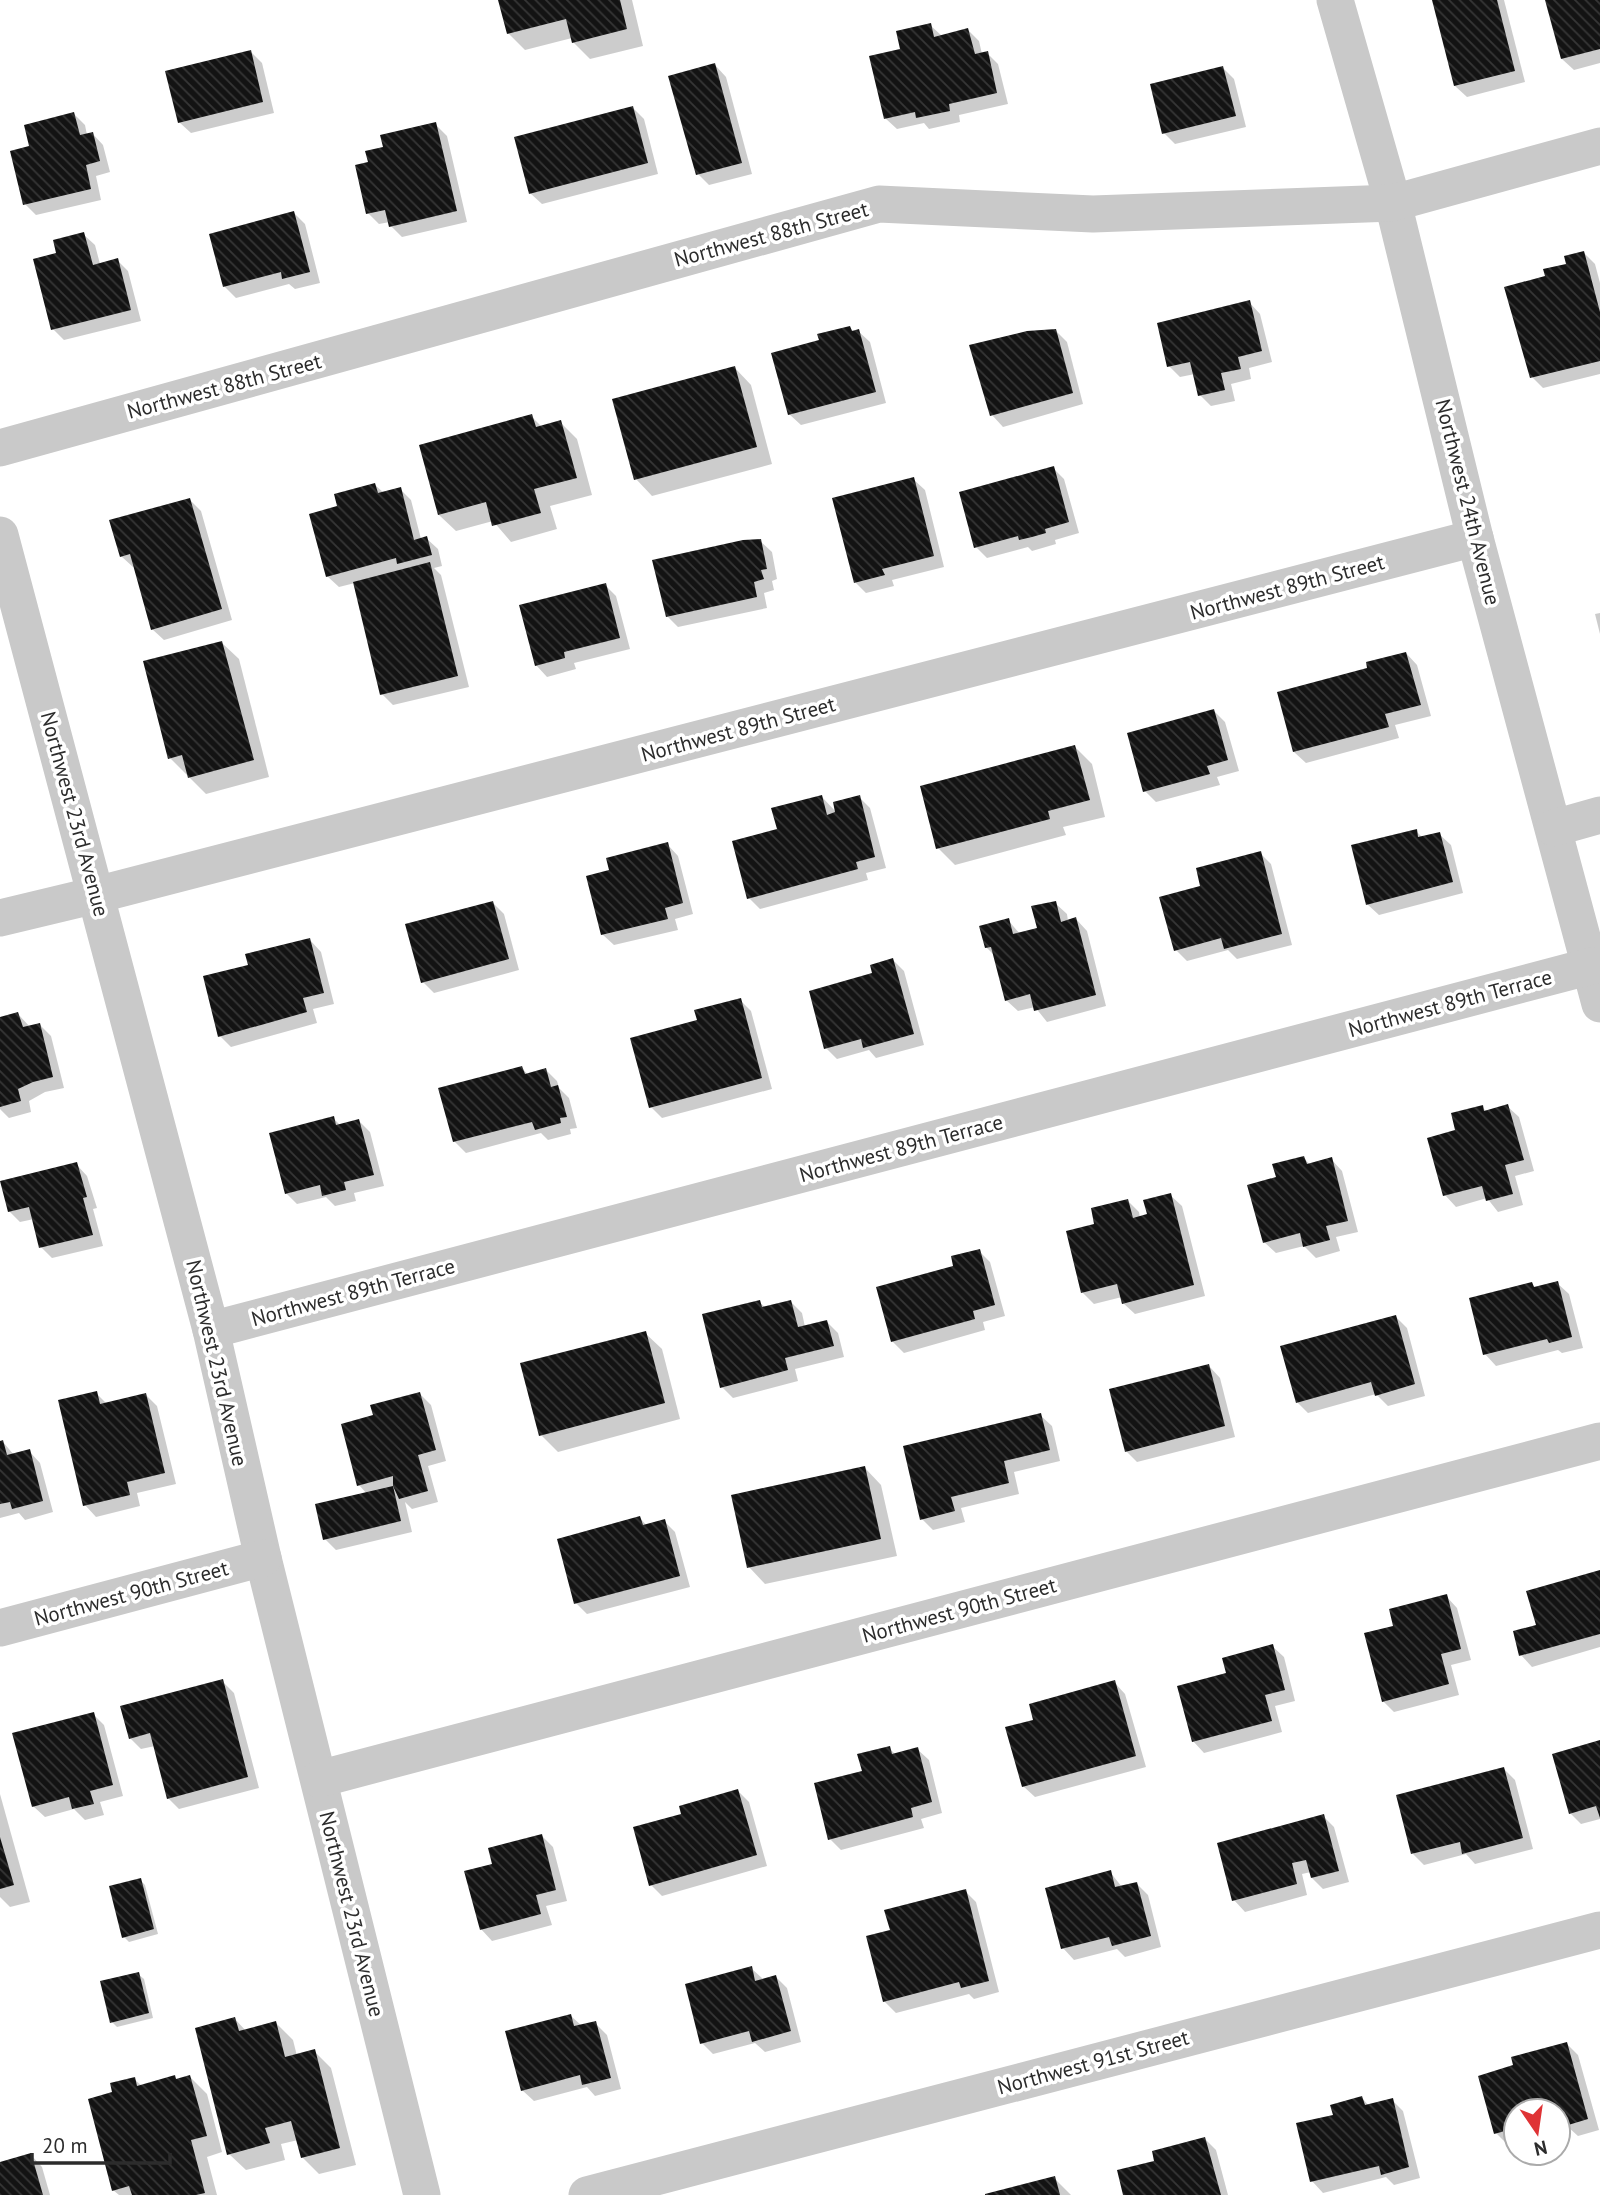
<svg xmlns="http://www.w3.org/2000/svg" width="1600" height="2195" viewBox="0 0 1600 2195" font-family="'PT Sans',sans-serif">
	<style>
		.shadow { fill: #0003 }
		.building { fill: url(#building-back-hatch) }
		.lines { fill: none; stroke-linecap: round; stroke-linejoin: round }
		.minor { stroke: #c9c9c9; stroke-width: 37 }
		.labels { text-anchor: middle; dominant-baseline: central; stroke-width: 7; stroke-linejoin: round; paint-order: stroke }
		.street-label { font-size: 21px; fill: #2c2c2c; stroke: #fff }
	</style>
	<defs>
		<pattern id="building-back-hatch" width="6" height="6" patternUnits="userSpaceOnUse" patternTransform="scale(1.75)"><rect width="6" height="6" fill="#131313"/><path d="M-1 5l2 2M0 0l6 6M5-1l2 2" fill="none" stroke="#363636"/></pattern>
	</defs>
	<rect width="100%" height="100%" fill="#fff"/>
	<g class="shadow">
		<path d="M500,0H632L643,46L590,59L573,42L572,38L525,50L508,33Z"/>
		<path d="M1434,0H1504L1525,82L1467,97L1455,86Z"/>
		<path d="M1547,0H1600V63L1574,70L1562,59Z"/>
		<path d="M930,25L942,36L968,30L979,41L982,54L987,53L998,64L1008,104L959,115L960,122L929,129L924,123L897,129L885,118L902,50Z"/>
		<path d="M251,52L262,63L274,113L191,133L179,122Z"/>
		<path d="M715,65L726,77L752,174L709,185L698,174Z"/>
		<path d="M1223,68L1234,79L1246,127L1175,144L1164,133Z"/>
		<path d="M633,108L644,119L658,174L542,204L530,193Z"/>
		<path d="M74,114L85,125L87,135L92,133L103,145L110,172L96,176L101,200L36,215L25,204L31,148Z"/>
		<path d="M435,124L447,136L467,222L402,237L391,226L390,222L379,224L368,213L370,163L385,149Z"/>
		<path d="M294,213L305,224L320,283L295,289L289,284L236,298L224,286Z"/>
		<path d="M83,234L95,245L100,264L117,260L128,271L141,321L64,340L53,329L58,255Z"/>
		<path d="M1584,253L1595,264L1600,283V374L1543,388L1532,377L1548,277Z"/>
		<path d="M1249,302L1260,314L1272,362L1249,368L1251,379L1231,384L1235,401L1211,406L1200,395L1195,374L1180,377L1169,366Z"/>
		<path d="M850,328L854,332L858,331L870,342L886,403L801,425L789,414L821,341Z"/>
		<path d="M1055,330L1067,342L1083,404L1003,427L992,415Z"/>
		<path d="M735,368L751,385L772,464L652,496L636,479Z"/>
		<path d="M531,416L542,427L560,422L577,439L592,495L550,506L557,529L511,542L493,521L456,531L439,515Z"/>
		<path d="M1053,468L1064,479L1079,533L1055,540L1056,544L1032,551L1028,547L987,558L976,547Z"/>
		<path d="M913,479L925,490L944,567L892,580L894,586L866,593L855,582Z"/>
		<path d="M375,485L384,493L400,489L411,500L421,539L426,538L438,549L442,566L434,568L441,575L469,687L393,705L382,694L355,583L339,587L327,576L340,508Z"/>
		<path d="M190,500L201,511L232,620L164,640L152,629L135,566L133,567L121,556Z"/>
		<path d="M760,541L772,552L777,579L772,581L774,590L764,593L767,608L678,627L667,616Z"/>
		<path d="M605,585L616,596L630,649L574,663L576,669L547,677L536,665Z"/>
		<path d="M1600,613V634L1595,614Z"/>
		<path d="M222,643L239,659L269,777L206,794L170,758Z"/>
		<path d="M1406,653L1417,665L1431,716L1395,725L1399,738L1306,763L1294,752L1370,670Z"/>
		<path d="M1214,711L1225,722L1239,771L1217,777L1220,785L1156,802L1145,791Z"/>
		<path d="M1075,747L1092,764L1105,817L1063,827L1066,835L955,865L938,848Z"/>
		<path d="M822,797L837,813L859,797L870,808L886,868L866,873L868,880L760,909L749,898L779,830Z"/>
		<path d="M1416,831L1423,838L1439,834L1451,845L1463,893L1379,915L1367,904Z"/>
		<path d="M667,844L678,856L693,914L675,919L678,930L614,945L602,934L611,871Z"/>
		<path d="M1260,853L1271,864L1292,945L1237,959L1228,950L1187,961L1176,950Z"/>
		<path d="M493,903L504,914L519,970L434,993L423,982Z"/>
		<path d="M1055,903L1067,914L1068,921L1076,919L1087,931L1106,1006L1047,1022L1035,1007L1018,1011L1006,1000L995,956L986,947L1008,920L1020,934L1039,929Z"/>
		<path d="M310,940L321,952L334,1004L313,1009L317,1023L231,1047L220,1036L250,966Z"/>
		<path d="M893,960L904,971L924,1045L876,1058L869,1050L837,1059L826,1048L875,974Z"/>
		<path d="M740,1000L751,1011L772,1089L662,1118L651,1107L699,1021Z"/>
		<path d="M18,1014L30,1027L40,1025L51,1036L64,1088L45,1092L29,1101L31,1112L9,1118L0,1109V1019Z"/>
		<path d="M522,1068L528,1075L546,1070L557,1081L559,1088L569,1098L577,1128L570,1129L571,1134L548,1140L541,1133L466,1153L454,1141Z"/>
		<path d="M1507,1106L1519,1117L1534,1171L1515,1176L1523,1205L1498,1212L1487,1198L1456,1207L1445,1195L1457,1131L1482,1107L1487,1112Z"/>
		<path d="M333,1118L341,1126L359,1121L370,1132L384,1186L354,1193L356,1201L335,1206L326,1197L297,1204L286,1193Z"/>
		<path d="M1304,1158L1310,1165L1331,1159L1342,1171L1358,1232L1336,1237L1340,1251L1316,1258L1304,1246L1276,1253L1264,1242L1278,1179Z"/>
		<path d="M76,1164L87,1176L97,1208L93,1209L103,1246L52,1258L41,1247L34,1219L20,1222L9,1211Z"/>
		<path d="M1170,1195L1182,1206L1205,1296L1135,1314L1123,1303L1122,1297L1094,1304L1082,1292L1096,1225L1128,1201L1139,1212L1140,1218L1149,1216Z"/>
		<path d="M979,1251L990,1262L1005,1316L983,1322L985,1330L904,1353L893,1342L878,1288L955,1267Z"/>
		<path d="M1557,1283L1569,1294L1583,1348L1562,1353L1558,1350L1496,1366L1485,1354L1531,1284L1536,1288Z"/>
		<path d="M759,1302L766,1308L791,1302L802,1313L805,1327L827,1322L838,1333L844,1357L795,1369L798,1381L733,1398L722,1387Z"/>
		<path d="M1396,1317L1407,1328L1425,1396L1388,1406L1376,1394L1308,1413L1297,1402Z"/>
		<path d="M645,1333L662,1349L680,1419L558,1452L541,1435Z"/>
		<path d="M1209,1366L1220,1378L1235,1437L1137,1462L1126,1451Z"/>
		<path d="M96,1393L107,1404L146,1395L157,1406L176,1484L137,1493L140,1506L96,1517L85,1505Z"/>
		<path d="M420,1394L431,1405L446,1461L428,1466L438,1502L412,1509L405,1502L412,1532L336,1550L325,1539L367,1494L359,1485L375,1416Z"/>
		<path d="M1040,1415L1052,1426L1060,1461L1014,1472L1019,1494L961,1508L965,1522L933,1530L922,1519Z"/>
		<path d="M0,1442H3L14,1455L29,1451L40,1463L53,1512L25,1520L19,1513L0,1518Z"/>
		<path d="M865,1468L881,1485L897,1556L765,1584L749,1567Z"/>
		<path d="M640,1518L647,1526L664,1521L675,1532L690,1587L587,1614L576,1603Z"/>
		<path d="M1600,1572V1647L1532,1667L1521,1655L1538,1626Z"/>
		<path d="M1446,1596L1457,1608L1471,1660L1451,1665L1459,1695L1394,1712L1383,1701Z"/>
		<path d="M1272,1646L1284,1657L1295,1701L1275,1706L1282,1732L1204,1753L1193,1741L1228,1674Z"/>
		<path d="M222,1681L234,1693L259,1788L179,1809L168,1798L155,1746L141,1749L130,1738Z"/>
		<path d="M1114,1682L1125,1694L1146,1767L1035,1797L1023,1786Z"/>
		<path d="M93,1714L104,1725L123,1796L100,1802L104,1815L85,1820L74,1809L45,1817L33,1806Z"/>
		<path d="M1600,1742V1819L1581,1824L1570,1813Z"/>
		<path d="M889,1748L896,1755L917,1749L929,1760L942,1813L921,1819L924,1828L841,1850L830,1839L864,1773Z"/>
		<path d="M1504,1769L1515,1780L1533,1849L1475,1864L1466,1854L1424,1865L1413,1854Z"/>
		<path d="M738,1791L749,1802L767,1866L662,1896L651,1885L683,1815Z"/>
		<path d="M0,1794L30,1902L10,1907L0,1897Z"/>
		<path d="M1323,1816L1334,1827L1349,1882L1323,1889L1312,1878L1311,1872L1302,1874L1307,1895L1245,1912L1234,1900Z"/>
		<path d="M542,1836L553,1847L567,1901L546,1906L552,1925L492,1941L481,1929Z"/>
		<path d="M1110,1872L1122,1887L1136,1883L1148,1895L1161,1947L1125,1957L1117,1949L1074,1960L1063,1948Z"/>
		<path d="M140,1880L145,1885L158,1934L129,1942L124,1937Z"/>
		<path d="M965,1891L976,1902L999,1992L974,1999L969,1994L896,2013L884,2001L892,1931Z"/>
		<path d="M751,1968L763,1979L776,1977L787,1988L801,2042L765,2052L755,2043L713,2054L702,2043Z"/>
		<path d="M138,1974L144,1979L153,2018L117,2027L112,2022Z"/>
		<path d="M571,2016L582,2026L595,2023L607,2035L621,2089L595,2096L587,2087L534,2101L522,2090Z"/>
		<path d="M235,2019L246,2031L276,2023L293,2040L297,2056L314,2051L331,2068L356,2165L319,2174L302,2157L298,2140L281,2144L285,2160L246,2170L229,2154Z"/>
		<path d="M1567,2044L1578,2055L1599,2130L1578,2136L1568,2127L1558,2130V2111H1516V2141L1507,2144L1496,2133Z"/>
		<path d="M174,2077L177,2080L190,2077L207,2094L222,2152L207,2157L217,2195H119L113,2190L114,2093L134,2079L142,2086Z"/>
		<path d="M1362,2098L1369,2106L1392,2100L1403,2111L1420,2178L1394,2185L1386,2177L1323,2193L1312,2181L1335,2116Z"/>
		<path d="M1205,2139L1216,2150L1228,2195H1125L1157,2162Z"/>
		<path d="M31,2155L42,2167L50,2195H0V2164Z"/>
		<path d="M1054,2178L1071,2195H988Z"/>
	</g>
	<g class="building">
		<path d="M498,0H620L627,29L572,43L566,19L507,34Z"/>
		<path d="M1432,0H1497L1515,71L1454,86Z"/>
		<path d="M1545,0H1600V49L1561,59Z"/>
		<path d="M931,23L934,37L968,28L975,54L988,51L997,93L949,104L950,111L916,118L915,112L884,119L869,56L900,49L896,31Z"/>
		<path d="M251,50L263,102L178,123L165,71Z"/>
		<path d="M715,63L742,163L696,175L668,76Z"/>
		<path d="M1223,66L1236,116L1162,134L1150,84Z"/>
		<path d="M633,106L648,163L529,194L514,137Z"/>
		<path d="M74,112L80,135L93,132L100,161L86,165L91,189L23,205L10,151L29,146L24,125Z"/>
		<path d="M436,122L457,211L389,227L385,210L366,214L355,165L368,162L365,151L383,147L380,135Z"/>
		<path d="M294,211L310,272L282,279L281,272L223,287L209,234Z"/>
		<path d="M84,232L93,265L118,258L131,310L51,330L33,259L56,253L53,240Z"/>
		<path d="M1584,251L1600,312V361L1530,378L1504,287L1545,276L1543,269L1566,264L1564,256Z"/>
		<path d="M1250,300L1262,351L1238,357L1241,369L1221,373L1225,390L1198,396L1190,362L1167,367L1157,323Z"/>
		<path d="M850,326L852,331L859,329L876,392L788,415L771,353L819,340L817,334Z"/>
		<path d="M1056,329L1073,393L990,416L969,345L1027,331Z"/>
		<path d="M735,366L757,447L634,480L612,399Z"/>
		<path d="M532,414L536,427L561,420L577,478L534,489L541,513L492,526L486,502L438,515L419,445Z"/>
		<path d="M1054,466L1069,522L1045,529L1046,533L1032,537L1019,540L1018,536L974,548L959,492Z"/>
		<path d="M914,477L934,556L882,569L885,575L854,583L832,498Z"/>
		<path d="M375,483L378,493L401,487L414,540L427,536L432,555L397,564L396,558L326,577L309,514L337,506L334,494Z"/>
		<path d="M190,498L222,609L151,630L130,554L120,557L109,520Z"/>
		<path d="M761,539L767,569L761,570L764,579L754,582L757,597L666,617L652,560L743,540Z"/>
		<path d="M430,562L458,676L380,695L353,582Z"/>
		<path d="M606,583L620,638L564,652L565,658L535,666L519,605Z"/>
		<path d="M222,641L254,760L188,778L182,755L168,759L143,661Z"/>
		<path d="M1406,652L1421,705L1385,714L1389,727L1293,752L1277,692L1367,668L1366,662Z"/>
		<path d="M1214,709L1228,760L1207,766L1210,774L1143,792L1127,733Z"/>
		<path d="M1075,745L1090,800L1048,811L1050,819L936,849L920,786Z"/>
		<path d="M822,795L827,815L835,812L833,802L860,795L875,857L856,862L858,869L747,899L732,841L777,829L771,808Z"/>
		<path d="M1417,829L1418,837L1440,832L1453,882L1366,905L1351,845Z"/>
		<path d="M668,842L683,903L665,908L668,919L601,935L586,876L609,870L606,858Z"/>
		<path d="M1261,851L1282,934L1224,949L1221,938L1174,951L1159,897L1200,886L1196,868Z"/>
		<path d="M493,901L509,959L421,983L405,924Z"/>
		<path d="M1056,901L1061,922L1076,917L1096,995L1034,1011L1030,994L1005,1001L991,947L985,948L979,926L1009,918L1013,934L1037,928L1031,906Z"/>
		<path d="M310,938L324,993L303,998L307,1012L218,1037L203,976L248,965L245,954Z"/>
		<path d="M893,958L914,1034L863,1048L861,1039L824,1049L809,991L872,973L870,965Z"/>
		<path d="M741,998L762,1078L649,1108L630,1038L697,1020L694,1010Z"/>
		<path d="M18,1012L23,1027L40,1023L53,1077L33,1082L18,1089L21,1101L0,1107V1017Z"/>
		<path d="M522,1066L525,1074L546,1068L551,1087L558,1085L567,1117L560,1118L561,1123L535,1130L532,1122L453,1142L438,1088Z"/>
		<path d="M1508,1104L1524,1160L1505,1165L1513,1194L1486,1201L1482,1186L1443,1196L1427,1138L1455,1130L1451,1113L1483,1105L1484,1111Z"/>
		<path d="M334,1116L336,1125L359,1119L374,1175L344,1182L346,1190L322,1196L320,1185L285,1194L269,1133Z"/>
		<path d="M1304,1156L1307,1164L1332,1157L1348,1221L1326,1226L1330,1240L1303,1247L1300,1233L1263,1243L1247,1185L1276,1177L1272,1164Z"/>
		<path d="M77,1162L87,1197L83,1198L93,1235L39,1248L29,1207L8,1212L0,1181Z"/>
		<path d="M1171,1193L1194,1285L1122,1304L1117,1284L1081,1293L1066,1231L1094,1224L1091,1208L1128,1199L1133,1218L1147,1214L1143,1200Z"/>
		<path d="M980,1249L995,1305L973,1311L975,1319L891,1342L876,1287L953,1266L951,1256Z"/>
		<path d="M1558,1281L1572,1337L1549,1343L1547,1339L1483,1355L1469,1298L1532,1282L1534,1287Z"/>
		<path d="M760,1300L762,1307L791,1300L798,1327L827,1320L834,1346L785,1358L788,1370L720,1388L702,1314Z"/>
		<path d="M1396,1315L1415,1384L1375,1396L1371,1382L1296,1403L1280,1346Z"/>
		<path d="M646,1331L665,1403L539,1436L520,1363Z"/>
		<path d="M1209,1364L1225,1426L1125,1452L1109,1389Z"/>
		<path d="M97,1391L100,1404L146,1393L165,1473L127,1482L130,1495L83,1506L58,1400Z"/>
		<path d="M420,1392L436,1450L418,1455L428,1491L399,1499L393,1486V1476L357,1486L341,1424L373,1415L370,1405Z"/>
		<path d="M1041,1413L1050,1450L1004,1461L1009,1483L951,1497L955,1511L920,1520L903,1446Z"/>
		<path d="M3,1440L7,1455L30,1449L43,1501L12,1509L10,1502L0,1504V1441Z"/>
		<path d="M865,1466L881,1539L747,1568L731,1495Z"/>
		<path d="M393,1486L401,1521L323,1540L315,1504Z"/>
		<path d="M640,1516L643,1525L665,1519L680,1576L574,1604L557,1539Z"/>
		<path d="M1600,1570V1634L1519,1656L1513,1631L1536,1625L1526,1591Z"/>
		<path d="M1447,1594L1461,1649L1441,1654L1449,1684L1382,1702L1364,1633L1393,1626L1389,1609Z"/>
		<path d="M1273,1644L1285,1690L1265,1695L1272,1721L1192,1742L1177,1686L1226,1673L1222,1658Z"/>
		<path d="M223,1679L248,1777L167,1799L150,1733L129,1739L120,1706Z"/>
		<path d="M1115,1680L1136,1756L1022,1787L1005,1727L1033,1720L1029,1704Z"/>
		<path d="M94,1712L113,1785L90,1791L94,1804L72,1809L69,1797L32,1807L12,1733Z"/>
		<path d="M1600,1740V1818L1596,1806L1569,1814L1552,1754Z"/>
		<path d="M890,1746L892,1754L918,1747L932,1802L911,1808L913,1817L828,1840L814,1783L862,1771L857,1754Z"/>
		<path d="M1504,1767L1523,1838L1462,1854L1460,1842L1411,1854L1396,1795Z"/>
		<path d="M738,1789L757,1855L649,1886L633,1827L681,1814L679,1806Z"/>
		<path d="M1324,1814L1339,1871L1311,1878L1306,1860L1292,1863L1297,1884L1232,1901L1217,1843Z"/>
		<path d="M542,1834L556,1890L536,1895L541,1914L480,1930L464,1871L492,1864L488,1848Z"/>
		<path d="M0,1837L14,1885L0,1889Z"/>
		<path d="M1111,1870L1115,1887L1137,1882L1151,1936L1112,1946L1109,1937L1061,1949L1045,1888Z"/>
		<path d="M141,1878L154,1929L122,1938L109,1886Z"/>
		<path d="M966,1889L989,1981L961,1988L959,1982L883,2002L866,1936L890,1930L884,1910Z"/>
		<path d="M752,1966L755,1981L776,1975L791,2031L752,2042L749,2031L700,2044L685,1984Z"/>
		<path d="M139,1972L149,2013L110,2023L100,1981Z"/>
		<path d="M571,2014L574,2026L596,2021L611,2078L582,2085L580,2075L521,2091L505,2031Z"/>
		<path d="M235,2017L239,2031L276,2021L285,2057L315,2049L340,2148L301,2158L291,2121L265,2128L270,2143L227,2155L195,2028Z"/>
		<path d="M1567,2042L1588,2119L1565,2126L1562,2115L1558,2116V2111H1516V2128L1494,2134L1478,2076L1513,2065L1511,2057Z"/>
		<path d="M175,2075L176,2079L190,2075L207,2136L191,2140L205,2193L196,2195H132L129,2186L112,2191L88,2099L112,2092L110,2083L135,2077L137,2086Z"/>
		<path d="M1362,2096L1365,2105L1393,2098L1409,2167L1381,2175L1379,2166L1310,2182L1296,2123L1333,2115L1330,2105Z"/>
		<path d="M1205,2137L1221,2195H1123L1117,2170L1154,2161L1152,2151Z"/>
		<path d="M31,2153L43,2195H0V2162Z"/>
		<path d="M1055,2176L1060,2195H985V2194Z"/>
	</g>
	<g class="lines">
		<g class="minor">
			<path d="M1335,0L1393,203L1475,538L1600,1004"/>
			<path d="M0,448L879,204L1093,214L1393,203L1600,146"/>
			<path d="M0,535L211,1330L263,1558L422,2195"/>
			<path d="M1554,828L1600,815"/>
			<path d="M0,918L96,895L1475,538"/>
			<path d="M211,1330L1591,966"/>
			<path d="M0,1628L263,1558"/>
			<path d="M319,1779L1600,1441"/>
			<path d="M587,2195L1600,1930"/>
		</g>
	</g>
	<g class="labels">
		<g class="street-label">
			<text transform="translate(771 234) rotate(-15)">Northwest 88th Street</text>
			<text transform="translate(224 386) rotate(-15)">Northwest 88th Street</text>
			<text transform="translate(1468 502) rotate(76)">Northwest 24th Avenue</text>
			<text transform="translate(1287 587) rotate(-15)">Northwest 89th Street</text>
			<text transform="translate(738 729) rotate(-15)">Northwest 89th Street</text>
			<text transform="translate(75 814) rotate(75)">Northwest 23rd Avenue</text>
			<text transform="translate(1450 1003) rotate(-15)">Northwest 89th Terrace</text>
			<text transform="translate(901 1148) rotate(-15)">Northwest 89th Terrace</text>
			<text transform="translate(353 1292) rotate(-15)">Northwest 89th Terrace</text>
			<text transform="translate(217 1363) rotate(77)">Northwest 23rd Avenue</text>
			<text transform="translate(131 1593) rotate(-15)">Northwest 90th Street</text>
			<text transform="translate(959 1610) rotate(-15)">Northwest 90th Street</text>
			<text transform="translate(352 1914) rotate(76)">Northwest 23rd Avenue</text>
			<text transform="translate(1093 2062) rotate(-15)">Northwest 91st Street</text>
		</g>
	</g>
	<g transform="translate(1537 2132) rotate(167)"><circle r="33" fill="#ffffff" stroke="#ababab" stroke-width="2"/>
	<path d="M0-5L12 26L0 18L-12 26Z" fill="#df3335"/>
	<text y="-10" font-size="19" font-weight="bold" text-anchor="middle" fill="#2c2c2c">N</text>
	</g>
	<path d="M32 2153v10h138v-10" fill="none" stroke="#2c2c2c" stroke-width="3.5"/>
	<text x="42" y="2153" font-size="21" fill="#2c2c2c" stroke="#ffffff" stroke-width="5" paint-order="stroke">20 m</text>
</svg>
